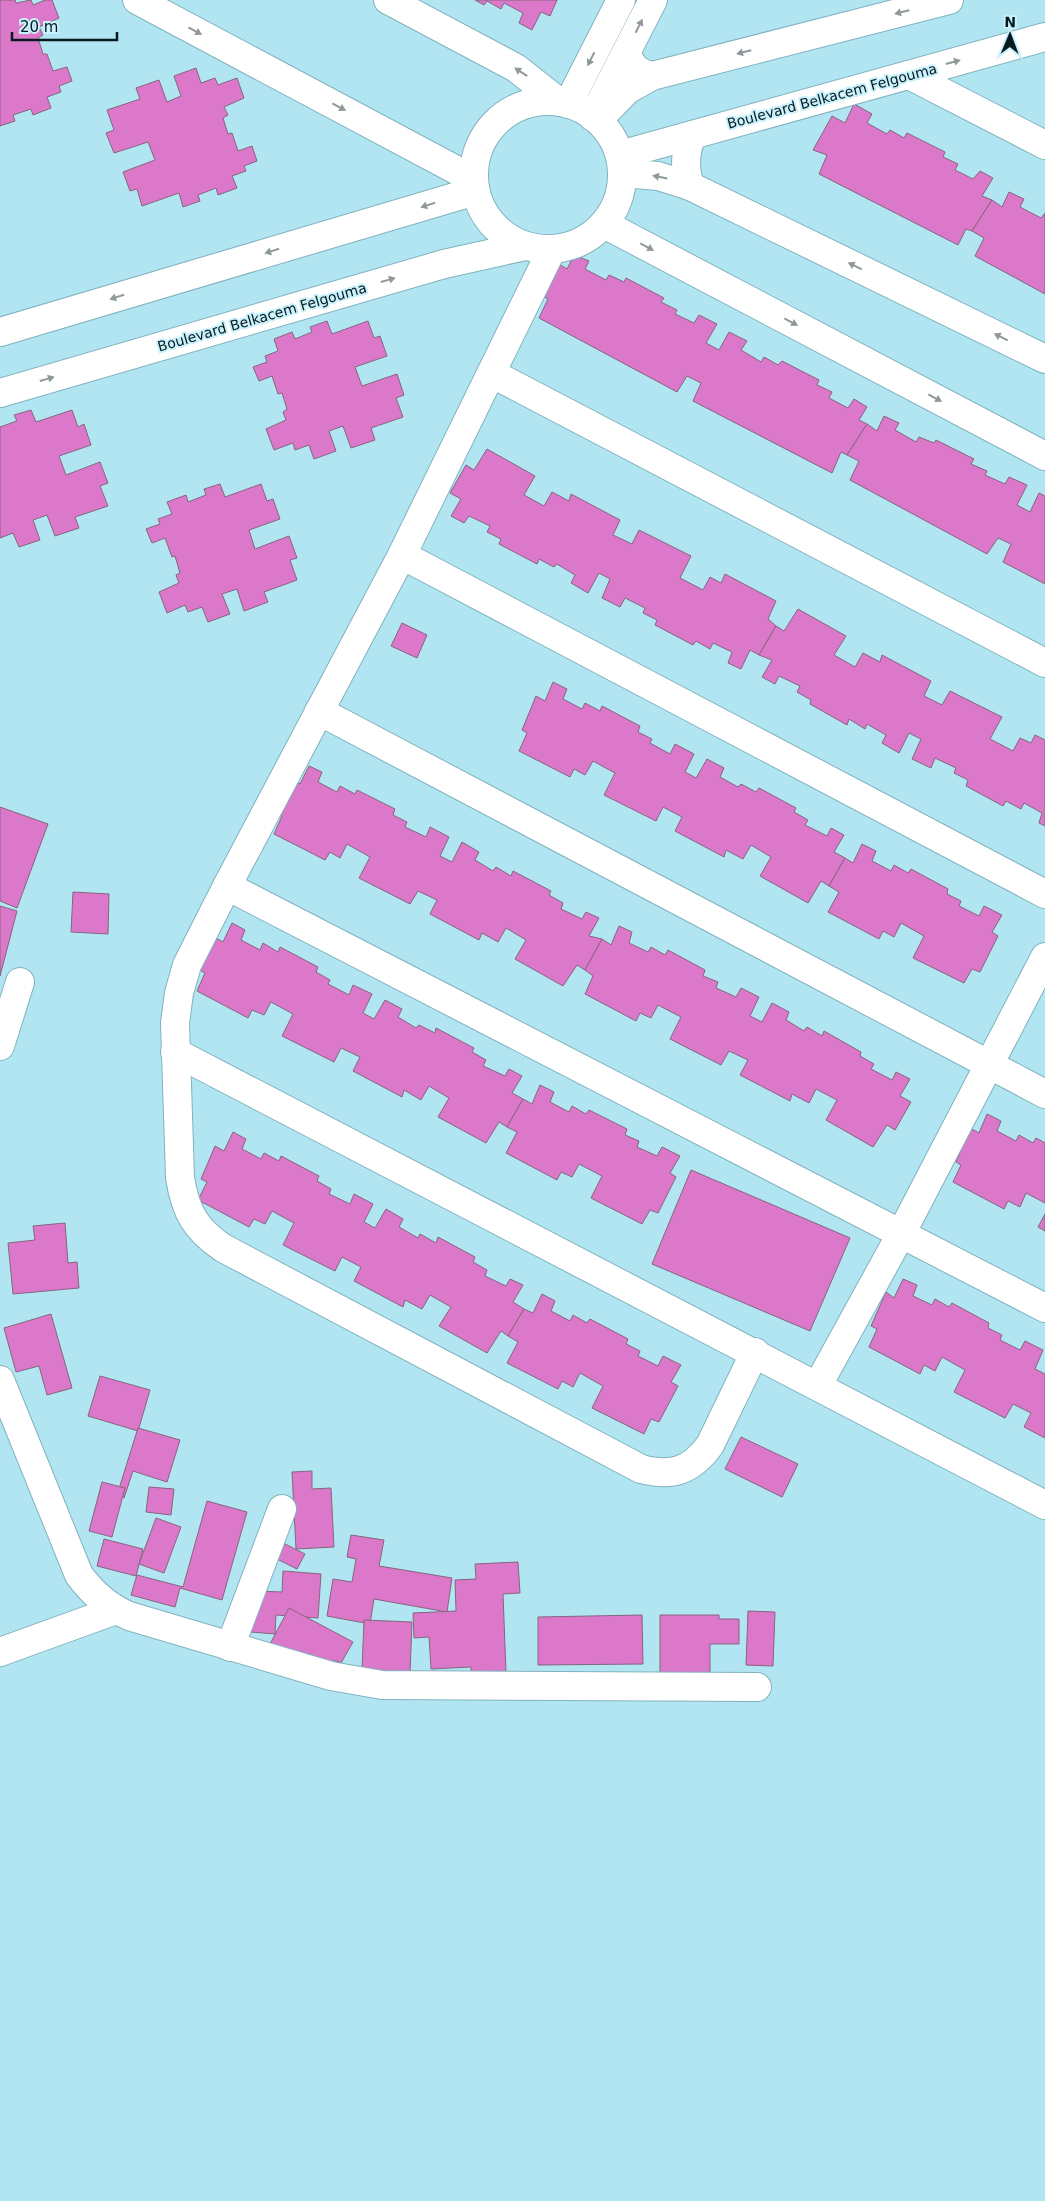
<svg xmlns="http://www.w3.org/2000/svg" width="1045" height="2201" viewBox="0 0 1045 2201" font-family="'DejaVu Sans',sans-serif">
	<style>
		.building { fill: #dc78c9; stroke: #85657e }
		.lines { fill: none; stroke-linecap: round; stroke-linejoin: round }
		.minor-casing { stroke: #80b2bf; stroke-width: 30 }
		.tertiary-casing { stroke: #80b2bf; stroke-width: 30 }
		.minor { stroke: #fff; stroke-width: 28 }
		.tertiary { stroke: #fff; stroke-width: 28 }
		.oneway { fill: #8f989a }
		.labels { text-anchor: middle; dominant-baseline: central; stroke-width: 4; stroke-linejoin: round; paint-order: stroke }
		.street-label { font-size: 14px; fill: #061a1f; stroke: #c8f1fb }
	</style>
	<rect width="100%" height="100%" fill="#b2e5f2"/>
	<g class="building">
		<path d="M0,0H15L16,3L31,0L33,5L45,0H52L59,18L39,27L43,35L38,38L43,54H47L53,71L67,67L72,81L59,86L61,92L47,97L51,108L33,115L31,109L13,115L15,121L0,126Z"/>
		<path d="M475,0H557L550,16L541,12L532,30L519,23L523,13L504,3L501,9L487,1L484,5Z"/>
		<path d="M196,68L201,83L215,78L218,85L237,78L244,98L224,107L228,115L223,118L228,134L232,133L238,151L252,146L257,161L244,166L246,171L232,176L237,188L218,195L216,188L198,195L200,201L183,207L179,193L142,206L137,189L130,191L123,172L155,160L148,142L114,153L106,133L114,130L107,110L140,99L136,88L159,80L167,102L181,96L174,76Z"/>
		<path d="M854,104L872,114L867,123L887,134L890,130L904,138L907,133L945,152L943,157L958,164L955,170L973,179L980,171L993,178L982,196L992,200L972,231L966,229L958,245L819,174L827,155L813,150L832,116L845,123Z"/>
		<path d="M1009,192L1024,199L1020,207L1041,218L1045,213V294L975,256L984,238L972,231L992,200L1002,207Z"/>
		<path d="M574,255L589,261L585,269L606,280L609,275L624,282L626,278L664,298L661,302L677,310L675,314L694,323L699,315L717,324L706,343L719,350L729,332L747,341L741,350L761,362L764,357L778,365L782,361L819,380L817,385L832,392L829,398L848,408L854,399L867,407L859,420L867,424L847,455L841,452L832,473L693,401L701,383L687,376L677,392L539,318L548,299L537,293L556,262L567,269Z"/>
		<path d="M327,321L332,334L368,321L374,338L380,336L387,356L355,367L362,386L397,374L404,395L396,398L403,417L371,428L375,440L351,448L343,426L329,431L336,451L314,459L309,445L295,450L293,443L274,450L266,429L286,420L283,412L287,409L282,393L278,394L272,376L259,381L253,367L267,362L265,356L278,351L274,339L292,332L295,339L312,332L310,327Z"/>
		<path d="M31,410L36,422L72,410L78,427L84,424L91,445L59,456L66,475L100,462L108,483L100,486L108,506L75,517L79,528L55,536L47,515L33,520L40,540L19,547L13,533L0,538V427L17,421L14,415Z"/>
		<path d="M884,416L899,423L895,430L916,442L919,437L934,443L936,440L974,459L971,464L987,471L985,475L1005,484L1009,477L1027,485L1017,505L1030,512L1039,493L1045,496V584L1003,562L1011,544L998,538L987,554L850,480L859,461L847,455L867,424L877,431Z"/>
		<path d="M487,449L535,476L524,495L544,506L552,492L569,501L571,494L620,520L613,535L632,544L639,530L691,556L680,578L703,590L710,577L721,583L725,574L776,601L768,619L776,626L759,655L750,650L741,669L728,663L732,652L713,643L710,649L696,641L693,645L655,625L657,620L643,613L645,608L625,598L620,607L602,598L610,579L599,573L588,593L571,583L575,575L557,564L554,567L539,559L537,564L499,544L501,539L487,532L490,526L469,516L464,523L451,516L461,499L450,493L466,465L474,470Z"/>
		<path d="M220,484L225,497L261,484L267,501L273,499L280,519L249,530L255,549L289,536L297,558L290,560L297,580L264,592L268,602L244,611L237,589L222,594L230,614L208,622L202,607L188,612L185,605L167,613L159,592L179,583L176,575L180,573L175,556L172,557L165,538L152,543L146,529L160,524L158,519L172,514L167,502L186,495L188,502L206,495L204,489Z"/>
		<path d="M798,609L846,636L834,655L855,667L863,653L880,662L882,655L931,681L924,696L942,705L950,691L1002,717L990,739L1013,751L1020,738L1031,743L1035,735L1045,740V826L1039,823L1042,813L1024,803L1021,809L1006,801L1003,806L966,786L968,780L954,773L956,768L935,758L931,768L912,759L921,739L909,733L899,753L882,743L886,735L867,724L865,729L849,719L847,725L810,704L811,700L797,692L800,686L779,676L775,684L762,677L772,660L759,655L776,626L784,631Z"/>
		<path d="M402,623L427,635L417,658L391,646Z"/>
		<path d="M553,682L567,689L563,699L582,709L585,703L600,711L602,706L640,726L638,732L652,739L650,743L670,754L675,744L694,754L685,772L696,778L707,759L724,768L720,777L738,787L741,784L756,792L759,788L796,808L794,812L808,820L805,825L827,836L831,828L844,835L834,852L845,858L829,886L821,881L808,903L760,876L771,857L751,845L743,859L726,850L724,857L675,831L682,817L663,807L656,821L604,795L615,773L593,761L585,775L574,769L570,777L519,751L527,733L522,730L536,696L545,701Z"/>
		<path d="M309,766L322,772L318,782L337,792L340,786L355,794L357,790L395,809L393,815L407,822L405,827L426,837L430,827L449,837L440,856L452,862L462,842L479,852L475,860L493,871L496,867L511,876L513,871L551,891L549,895L563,903L561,909L582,919L586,912L599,918L589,936L602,939L585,970L577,965L563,986L515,959L526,940L506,928L498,942L482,933L479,940L430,914L437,900L418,891L410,904L359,878L370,857L347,844L340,858L330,852L325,860L274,834L282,816L277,813L291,779L300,784Z"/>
		<path d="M0,807L48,824L17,908L0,901Z"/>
		<path d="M862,844L876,851L872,861L891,871L894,865L908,873L911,869L948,889L947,894L961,901L959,906L979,916L984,906L1002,915L992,932L998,936L980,972L972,969L964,983L913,958L924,936L901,923L894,937L883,931L879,939L828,912L839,892L829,886L845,858L853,863Z"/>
		<path d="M73,892L109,894L108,934L71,932Z"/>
		<path d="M0,906L17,911L0,976Z"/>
		<path d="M232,923L245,930L241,940L260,950L263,943L278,952L280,947L318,967L316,972L330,980L328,984L349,995L353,985L372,994L363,1013L374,1019L385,1000L402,1009L398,1017L416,1028L419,1025L435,1033L436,1028L474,1048L472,1052L486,1060L483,1066L505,1076L509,1069L522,1076L512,1093L523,1099L507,1127L499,1122L486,1143L438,1117L449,1098L429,1086L421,1100L404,1090L402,1097L353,1071L360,1057L341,1048L334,1062L282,1036L293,1014L271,1002L264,1015L252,1010L248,1018L197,991L205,973L200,970L214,937L223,942Z"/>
		<path d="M619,926L632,932L629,943L648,952L651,947L665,955L668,950L705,970L703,976L718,982L716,988L736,997L741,988L759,997L750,1016L762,1022L772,1003L789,1012L786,1020L804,1031L807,1027L822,1036L824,1031L861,1052L860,1056L874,1064L871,1069L892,1080L896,1072L910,1079L900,1096L911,1102L895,1130L887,1125L873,1147L826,1120L837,1100L816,1089L809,1103L792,1094L790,1101L740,1075L748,1060L729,1051L721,1065L670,1039L681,1017L658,1005L651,1018L640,1013L636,1021L585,994L593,976L585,970L602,939L611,945Z"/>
		<path d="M540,1085L554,1092L550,1102L569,1112L572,1106L586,1114L589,1110L627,1129L625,1135L639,1141L637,1147L657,1156L662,1147L680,1156L670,1173L676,1177L658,1213L650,1210L642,1224L591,1198L602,1176L579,1164L572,1177L561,1172L557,1180L506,1153L517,1132L507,1127L523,1099L532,1104Z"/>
		<path d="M987,1114L1001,1121L997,1131L1016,1141L1019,1135L1033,1143L1036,1138L1045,1143V1203L1026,1193L1020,1207L1008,1201L1004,1209L953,1182L961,1165L956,1162L970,1128L979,1133Z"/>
		<path d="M233,1132L246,1139L242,1149L261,1159L264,1153L279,1161L281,1156L319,1176L317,1181L331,1189L329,1194L350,1204L354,1194L373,1204L364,1222L375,1228L386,1209L403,1219L399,1227L418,1238L420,1234L436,1243L438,1237L475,1257L473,1262L487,1270L485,1276L506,1286L510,1279L523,1285L513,1302L524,1309L508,1336L501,1331L487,1353L439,1326L451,1307L430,1295L422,1309L405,1300L403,1307L354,1281L361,1267L342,1257L335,1271L283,1245L294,1223L272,1211L265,1224L254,1219L249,1227L198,1200L207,1182L201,1179L215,1146L224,1151Z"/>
		<path d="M691,1170L850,1238L810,1331L652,1264Z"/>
		<path d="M1045,1214V1231L1038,1227Z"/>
		<path d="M65,1223L68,1263L77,1262L79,1288L13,1294L8,1243L35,1240L33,1226Z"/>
		<path d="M903,1279L917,1285L913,1296L932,1305L935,1299L949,1307L952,1303L989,1323L988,1328L1002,1335L1000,1340L1020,1350L1025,1341L1043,1350L1035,1369L1045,1374V1438L1024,1427L1031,1413L1013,1404L1005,1418L954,1392L965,1370L942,1357L935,1371L924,1365L920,1374L869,1347L877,1329L871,1326L886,1292L894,1298Z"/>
		<path d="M542,1294L555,1301L551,1311L570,1321L573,1315L587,1323L590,1319L628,1339L626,1344L640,1351L638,1356L658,1366L663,1356L681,1365L671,1382L678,1386L659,1422L651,1419L644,1434L592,1408L603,1386L580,1373L573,1387L562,1381L558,1389L507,1363L518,1342L508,1336L524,1309L533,1313Z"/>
		<path d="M51,1314L72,1388L47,1395L39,1366L16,1372L4,1328Z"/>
		<path d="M100,1376L150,1390L138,1431L88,1416Z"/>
		<path d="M138,1428L180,1440L167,1482L133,1471L124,1498L117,1495Z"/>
		<path d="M741,1437L798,1464L782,1497L725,1469Z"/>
		<path d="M312,1471V1489L331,1488L334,1547L296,1549L292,1472Z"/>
		<path d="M102,1482L125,1488L112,1537L89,1531Z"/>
		<path d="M149,1487L174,1489L171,1515L146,1512Z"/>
		<path d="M207,1501L247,1512L222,1600L180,1588L175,1607L131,1595L137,1575L183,1587Z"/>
		<path d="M156,1518L181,1527L164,1573L139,1564Z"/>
		<path d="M351,1535L384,1540L379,1566L452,1578L447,1612L374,1599L370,1624L327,1616L333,1579L352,1582L356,1559L347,1557Z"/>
		<path d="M104,1539L143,1549L136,1576L97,1566Z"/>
		<path d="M283,1543L305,1554L297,1569L275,1558Z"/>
		<path d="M518,1562L520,1593L503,1594L506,1672L471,1674V1667L431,1669L429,1637L414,1638L413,1613L456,1611L455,1580L476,1579L475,1564Z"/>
		<path d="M283,1571L321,1574L318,1618L276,1615L275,1634L251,1632L254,1591L282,1592Z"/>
		<path d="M289,1608L353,1642L341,1663L334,1660L326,1675L269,1646Z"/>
		<path d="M748,1611L775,1612L773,1666L746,1665Z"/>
		<path d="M642,1615L643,1664L538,1665V1617Z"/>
		<path d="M660,1615H719V1619H739V1644H710V1673H660Z"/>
		<path d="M364,1620L412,1622L410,1673L362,1670Z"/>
	</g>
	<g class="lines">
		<g class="minor-casing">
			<g id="minor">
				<path d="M137,0L473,179"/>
				<path d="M388,0L516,68L559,102"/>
				<path d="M909,75L1045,145"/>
				<path d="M568,104L621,0"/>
				<path d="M593,117L653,0"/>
				<path d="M622,173L658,176L690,186L1045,359"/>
				<path d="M604,224L1045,456"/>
				<path d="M552,249L402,555L227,886L187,965L179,993L175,1023L180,1177C185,1211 195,1229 223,1248L641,1469C672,1477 691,1471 710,1445L755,1352"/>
				<path d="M491,373L1045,663"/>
				<path d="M402,555L1045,894"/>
				<path d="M319,711L1045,1094"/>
				<path d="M227,886L1045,1308"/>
				<path d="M0,1046L20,982"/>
				<path d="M175,1052L1045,1505"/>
				<path d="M0,1380L79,1575C93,1594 108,1607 129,1616L331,1676L382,1685L757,1687"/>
				<path d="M818,1385L901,1234L1045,957"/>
				<path d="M230,1647L282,1509"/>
				<path d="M0,1652L116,1610"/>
			</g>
		</g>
		<g class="tertiary-casing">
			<g id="tertiary">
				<path d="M627,52C630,66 638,73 652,76"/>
				<circle cx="548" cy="175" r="74"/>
				<path d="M598,120L627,90L652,76L949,0"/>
				<path d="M620,155L1045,37"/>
				<path d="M690,186C684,167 685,153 692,135"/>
				<path d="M0,332L475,191"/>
				<path d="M0,393L444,264L525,246"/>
			</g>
		</g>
		<use href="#minor" class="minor"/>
		<use href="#tertiary" class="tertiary"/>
	</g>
	<defs><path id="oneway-solid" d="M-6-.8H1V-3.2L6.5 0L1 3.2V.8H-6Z" transform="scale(1.25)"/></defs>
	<g class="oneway">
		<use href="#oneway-solid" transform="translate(902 12) rotate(166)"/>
		<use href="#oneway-solid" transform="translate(639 26) rotate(-63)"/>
		<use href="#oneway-solid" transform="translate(195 31) rotate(28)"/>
		<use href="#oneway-solid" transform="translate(744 52) rotate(166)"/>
		<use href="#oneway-solid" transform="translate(591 59) rotate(117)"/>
		<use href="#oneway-solid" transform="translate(953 62) rotate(-15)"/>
		<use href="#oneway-solid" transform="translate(521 72) rotate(-147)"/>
		<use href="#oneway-solid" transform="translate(339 107) rotate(28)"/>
		<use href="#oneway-solid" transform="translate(660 177) rotate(-169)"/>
		<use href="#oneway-solid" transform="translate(428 205) rotate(163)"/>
		<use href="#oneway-solid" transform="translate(647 247) rotate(28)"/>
		<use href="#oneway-solid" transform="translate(272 251) rotate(163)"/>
		<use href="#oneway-solid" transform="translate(855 266) rotate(-154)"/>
		<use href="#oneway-solid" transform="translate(388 280) rotate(-16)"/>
		<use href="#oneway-solid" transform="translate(117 297) rotate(163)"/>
		<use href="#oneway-solid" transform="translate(791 322) rotate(28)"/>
		<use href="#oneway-solid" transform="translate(1001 337) rotate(-154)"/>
		<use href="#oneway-solid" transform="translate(47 379) rotate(-16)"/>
		<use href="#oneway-solid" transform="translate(935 398) rotate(28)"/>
	</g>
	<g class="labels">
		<g class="street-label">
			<text transform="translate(832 96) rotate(-15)">Boulevard Belkacem Felgouma</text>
			<text transform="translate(262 317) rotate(-16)">Boulevard Belkacem Felgouma</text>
		</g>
	</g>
	<g transform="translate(1010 35) rotate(1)" stroke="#c8f1fb" stroke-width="4" paint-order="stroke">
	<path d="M0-4L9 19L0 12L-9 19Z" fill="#061a1f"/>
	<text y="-8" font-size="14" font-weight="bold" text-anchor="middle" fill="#061a1f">N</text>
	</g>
	<path d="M12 32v8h105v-8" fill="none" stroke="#061a1f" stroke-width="2.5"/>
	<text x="20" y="32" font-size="15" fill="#061a1f" stroke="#c8f1fb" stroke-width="4" paint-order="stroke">20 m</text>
</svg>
